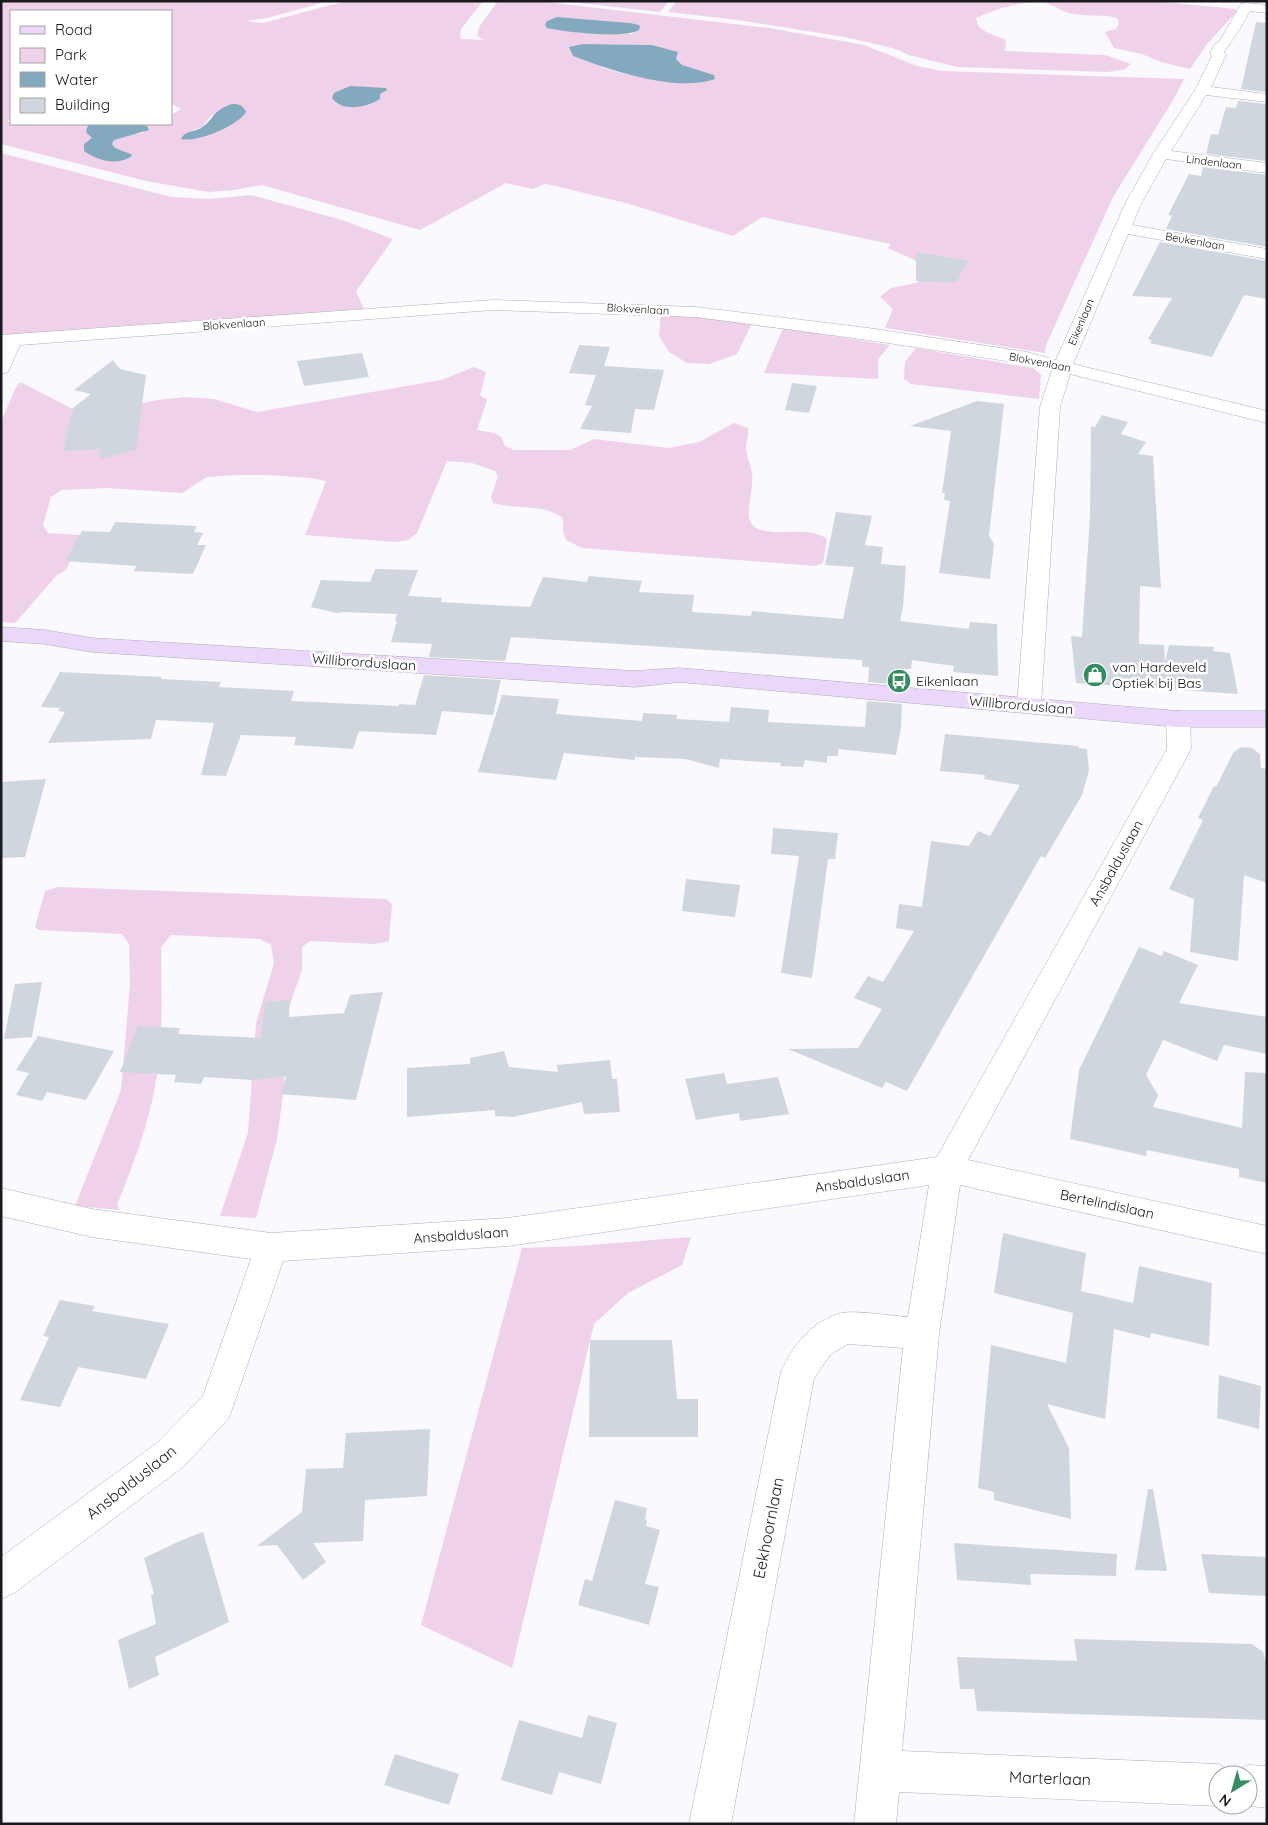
<svg xmlns="http://www.w3.org/2000/svg" width="1268" height="1825" viewBox="0 0 1268 1825" font-family="Quicksand,sans-serif">
	<style>
		.green { fill: #efd1ea; fill-rule: evenodd }
		.water { fill: #83a9bf }
		.building { fill: #d0d6de }
		.lines { fill: none; stroke-linecap: round; stroke-linejoin: round }
		.street-casing { stroke: #adaeb7; stroke-width: 1 }
		.secondary-casing { stroke: #adaeb7; stroke-width: 1 }
		.street { fill: #fff; fill-rule: evenodd }
		.secondary { fill: #ead7fa; fill-rule: evenodd }
		.labels { text-anchor: middle; dominant-baseline: central; stroke-width: 5; stroke-linejoin: round; paint-order: stroke }
		.far-street-label { font-size: 11px; fill: #1a1a1e; stroke: #fff }
		.street-label { font-size: 14px; fill: #1a1a1e; stroke: #fff }
		.poi-label { font-size: 14px; fill: #1a1a1e; stroke: #fff; text-anchor: start }
		.near-street-label { font-size: 16px; fill: #1a1a1e; stroke: #fff }
	</style>
	<rect width="100%" height="100%" fill="#f9f9ff"/>
	<g class="green">
		<path d="M1,1H329L267,18L246,21L263,23L346,1H483L461,29L460,39L484,40L477,36L479,27L498,1H538L769,28L864,45L917,66L942,71L1184,79L1172,102L1113,197L1046,345L1045,353L885,328L893,309L880,297L891,288L916,283L939,271L888,248L891,244L762,217L733,236L626,203L551,185L544,184L533,189L506,183L420,230L262,185L234,190L209,192L146,181L1,144ZM11,11H171V104L181,109L171,115V124H140L147,126L143,133L124,135L114,140L112,144L115,148L131,154L115,161L92,156V138L88,125L92,124H11V122H7L11,117ZM557,17L630,23L633,34H603L548,28ZM583,44L652,45L677,55L676,59L681,65L714,75L672,82L625,74L603,68L569,48ZM212,115L228,127L193,139V130L202,127Z"/>
		<path d="M562,1H669L660,12Z"/>
		<path d="M677,1H1153L1235,9L1237,11L1207,44L1190,69L1161,62L1142,54L1114,48L1105,32L1116,29L1119,24L1117,18C1103,14 1088,17 1074,14C1063,13 1055,5 1045,3C1023,0 996,9 976,18L978,26L986,32L1006,40L1005,51L1105,55L1131,64L1125,69L1108,72L957,67L909,55L896,49L850,38L738,20L668,12Z"/>
		<path d="M1,153L171,197L209,199L251,195L339,219L393,239L356,291L364,309L1,336Z"/>
		<path d="M661,313L752,323L737,354L709,364L687,363L669,352L659,336Z"/>
		<path d="M783,328L890,345L878,359V379L764,373Z"/>
		<path d="M916,348L1033,368L1041,375L1039,399L911,384L904,379L905,362Z"/>
		<path d="M474,367L486,372L480,395L487,400L477,430L494,433L501,437L505,446L514,450H570L594,439L669,448L699,442L734,423L748,428C749,435 746,441 746,447C746,456 751,465 752,473C755,504 730,534 783,532C799,532 814,530 827,539L823,563L816,566L582,548L566,540L563,531V519C550,504 512,509 493,503L491,497L498,476L495,471L472,463L447,461L417,533L408,540L395,542L305,535L326,481L310,478L268,475H235L207,477L182,493L107,488L62,490L51,497L43,525L48,533L80,535L81,538L66,570L57,575L17,621L14,623L1,622V422L15,389L20,382L75,410L101,412L157,400L186,397L214,399L257,412L441,380Z"/>
		<path d="M58,887L386,899L392,904L389,941L375,944L310,941L302,947V970L289,1007L283,1094L277,1139L256,1218L220,1216L248,1133L256,1023L274,963L271,945L260,939L171,935L161,947C161,991 164,1037 156,1081C149,1124 133,1165 117,1205L120,1210L75,1206L121,1090L130,984L129,944L122,934L38,930L35,927L45,891Z"/>
		<path d="M691,1237L682,1265L628,1293L594,1324L512,1668L421,1625L522,1248L578,1246Z"/>
	</g>
	<g class="water">
		<path d="M557,17L630,23L639,25L640,27L639,30C625,39 565,32 547,28L545,25L547,21Z"/>
		<path d="M583,44L652,45L678,52L676,59L682,65L714,75L715,79C676,93 610,70 573,56L569,47Z"/>
		<path d="M350,86L386,88L387,90L380,94V99C367,107 343,113 332,98L334,93Z"/>
		<path d="M232,104C239,104 243,105 246,112C238,126 196,143 181,139C184,131 194,132 201,128C215,119 211,111 232,104Z"/>
		<path d="M92,124H140L147,126L149,130L114,140L112,144L115,148L131,154L132,156C117,166 98,161 84,151V144L92,138L86,132L88,125Z"/>
	</g>
	<g class="building">
		<path d="M1256,22L1267,23V92L1241,89Z"/>
		<path d="M1238,101L1267,104V161L1206,154L1211,134L1218,135L1226,107L1236,108Z"/>
		<path d="M1203,166L1267,175V247L1166,229L1172,216L1168,215L1189,174L1201,176Z"/>
		<path d="M1160,242L1267,261V299L1244,295L1212,357L1150,343L1152,340L1148,339L1172,298L1132,296Z"/>
		<path d="M916,252L968,261L956,283L916,281Z"/>
		<path d="M579,345L610,347L604,366L664,370L654,410L635,409L631,433L580,429L592,406L585,405L596,375L569,373Z"/>
		<path d="M362,353L369,377L304,386L297,361Z"/>
		<path d="M113,360L120,369L146,375L136,450L99,459L101,449L63,451L73,408L91,394L74,390Z"/>
		<path d="M792,383L817,386L809,413L785,410Z"/>
		<path d="M977,401L1004,404L989,536L994,544L990,579L939,573L950,501L944,500L945,493H942L951,431L910,426Z"/>
		<path d="M1102,415L1128,422L1121,434L1146,442L1138,454L1153,456L1161,588L1140,586L1139,644L1164,645L1165,662L1169,645L1214,647L1213,651L1230,653L1238,694L1076,683L1071,636L1082,637L1090,517L1091,426L1095,427Z"/>
		<path d="M836,512L872,516L865,545L883,547L881,564L906,566L903,607L900,621L969,629L970,622L997,624L998,676L953,672L954,666L912,660L911,669H903L902,685L868,682L869,667H862V660L511,637L505,661L429,657L432,644L391,642L397,621H395L397,614L343,612L337,613L311,607L321,580L370,582L375,569L418,570L408,596L442,598L441,602L530,607L543,577L587,582L589,576L642,581L639,592L694,595L692,612L751,616L752,611L843,619L854,567L825,565Z"/>
		<path d="M115,522L197,526L194,532L203,533L197,545H206L193,574L134,571L136,566L65,561L82,531L110,532Z"/>
		<path d="M60,672L162,677L161,679L221,682L219,687L294,691L291,701L399,706V704L415,705L424,675L501,680L493,715L442,711L436,735L359,731L353,749L294,745L296,737L241,735L226,776L201,775L214,723L156,720L151,739L48,743L65,712L58,711L60,708L41,707Z"/>
		<path d="M502,695L559,699L556,714L642,721L643,713L677,715V719L729,722L731,707L769,710L768,722L865,727L867,701L902,704L901,727L896,755L838,749V756H827V763L805,760L803,767L780,766L781,763L720,759L719,768L685,759L635,757V760L564,753L556,780L478,772Z"/>
		<path d="M945,734L1078,746L1079,748L1087,749L1089,771L1082,795L1045,858L1041,856L907,1091L886,1082L882,1088L788,1049L858,1048L882,1009L854,998L868,976L883,982L914,931L896,928L899,904L922,907L931,841L969,846L978,831L990,836L1020,785L984,779L985,775L940,771Z"/>
		<path d="M1241,747L1252,748L1260,754L1261,768L1267,769V883L1244,875L1238,961L1190,952L1194,899L1169,889L1203,820L1198,818L1214,786L1216,787L1233,753Z"/>
		<path d="M46,779L25,857L1,858V782Z"/>
		<path d="M773,828L838,833L835,859H828L812,978L781,973L799,856L771,854Z"/>
		<path d="M686,879L740,885L735,917L682,911Z"/>
		<path d="M1139,947L1162,956L1164,951L1198,965L1179,1003L1267,1017V1054L1224,1045L1217,1061L1163,1040L1146,1075L1158,1095L1153,1107L1242,1128L1245,1072L1267,1073V1183L1239,1177V1169L1147,1150L1146,1156L1070,1139L1079,1070Z"/>
		<path d="M42,982L32,1037L4,1039L15,984Z"/>
		<path d="M383,992L356,1100L281,1094L286,1076L254,1080L204,1077L201,1084L174,1082L176,1075L120,1072L138,1026L180,1028L178,1034L261,1038L265,1002L290,1000L289,1017L344,1013L350,995Z"/>
		<path d="M38,1036L114,1051L86,1100L47,1092L42,1101L16,1095L29,1073L16,1070Z"/>
		<path d="M504,1051L509,1067L558,1072L557,1065L610,1060L612,1079H617L620,1112L584,1114L582,1102L513,1117L495,1116V1110L407,1117V1068L470,1064V1058Z"/>
		<path d="M724,1073L727,1084L778,1077L789,1114L740,1121L739,1113L696,1120L685,1079Z"/>
		<path d="M1003,1233L1086,1253L1081,1291L1133,1303L1139,1266L1212,1283L1209,1346L1151,1333L1150,1338L1114,1329L1105,1419L1047,1404L1069,1448L1071,1519L994,1500V1492L978,1488L991,1345L1066,1363L1073,1313L994,1293Z"/>
		<path d="M60,1300L95,1306L92,1311L169,1324L146,1379L78,1367L60,1407L20,1400L49,1337L43,1336Z"/>
		<path d="M590,1340H672L677,1399H698V1437H589Z"/>
		<path d="M1219,1375L1261,1386L1259,1429L1217,1418Z"/>
		<path d="M430,1429L427,1496L365,1500L363,1541L313,1543L326,1562L303,1580L277,1545L257,1546L302,1512L306,1469L343,1468L346,1433Z"/>
		<path d="M1148,1489H1153L1167,1571L1135,1570Z"/>
		<path d="M615,1500L647,1508L645,1519L647,1520L646,1526L660,1530L645,1584L659,1587L649,1625L578,1605L585,1579L592,1581Z"/>
		<path d="M203,1532L229,1622L155,1657L159,1675L129,1689L118,1640L156,1624L151,1595L154,1594L144,1558L182,1540Z"/>
		<path d="M954,1543L1117,1554L1116,1576L1030,1574L1031,1585L957,1580Z"/>
		<path d="M1201,1554L1267,1557V1596L1209,1593Z"/>
		<path d="M1074,1639L1252,1644L1263,1652L1267,1667V1720L977,1711L974,1689H960L957,1657L1077,1661Z"/>
		<path d="M588,1715L617,1723L601,1784L559,1772L552,1795L501,1780L519,1720L582,1738Z"/>
		<path d="M395,1754L459,1774L449,1805L384,1785Z"/>
	</g>
	<g class="lines">
		<g class="street-casing">
			<g id="street">
				<path d="M1246,3L1267,5V13L1250,11C1242,26 1233,39 1224,52L1226,55L1211,87L1267,94V102L1206,95L1171,151L1267,163V173L1166,159L1141,204L1132,225L1267,249V259L1128,234L1073,364L1267,411V423L1070,374L1060,407L1041,705L1038,711L1029,713L1020,711L1017,705L1040,407L1052,370L1027,364L868,340L696,317L493,310L20,345L8,372L1,374V335L493,300L696,307L868,328L1027,352L1056,360L1125,204L1153,154L1195,90L1212,56L1210,53L1215,44L1219,42L1241,4Z"/>
				<path d="M1178,711L1187,713L1190,719L1191,749L968,1160L1267,1226V1254L960,1185L939,1334L902,1751L1218,1764L1233,1772L1248,1765L1267,1766V1808L1244,1805H1248V1775H1218V1805H1220L1218,1806L899,1792L896,1824H854L903,1348L848,1344L831,1354L814,1378L731,1824H689L781,1372C792,1346 813,1320 842,1313C854,1310 893,1316 908,1317L929,1185L508,1246L283,1261L229,1418L183,1467L14,1593L1,1599V1557L157,1443L203,1396L251,1259L92,1237L1,1216V1188L92,1209L271,1233L508,1218L937,1157L1167,749L1166,719L1169,713Z"/>
			</g>
		</g>
		<g class="secondary-casing">
			<path id="secondary" d="M1,627L45,630L92,638L635,671L679,668L1178,711H1267V727H1178L679,682L635,687L92,652L45,644L1,641Z"/>
		</g>
		<use href="#street" class="street"/>
		<use href="#secondary" class="secondary"/>
	</g>
	<defs>
		<g id="shop-disc" transform="scale(1.25)"><circle r="9.5" fill="#358c60" stroke="#fff"/><path d="M-5-2.5h2.3a2.7 3.5 0 0 1 5.4 0H5L5.5 6h-11ZM-1.5-2.5h3a1.5 2.3 0 0 0-3 0Z" fill="#fff"/></g>
		<g id="bus-disc" transform="scale(1.25)"><circle r="9.5" fill="#358c60" stroke="#fff"/><path d="M-5-6H5V4H4V6H2V4H-2V6H-4V4H-5ZM-3.5-4V0h7V-4ZM-3.5 1.2v1.5H-2V1.2ZM2 1.2v1.5H3.5V1.2Z" fill="#fff"/></g>
	</defs>
	<g fill-rule="evenodd">
		<use href="#shop-disc" x="1095" y="675"/>
		<use href="#bus-disc" x="899" y="681"/>
	</g>
	<g class="labels">
		<g class="far-street-label">
			<text transform="translate(1214 162) rotate(7)">Lindenlaan</text>
			<text transform="translate(1195 241) rotate(10)">Beukenlaan</text>
			<text transform="translate(638 309) rotate(3)">Blokvenlaan</text>
			<text transform="translate(1081 322) rotate(-67)">Eikenlaan</text>
			<text transform="translate(234 324) rotate(-4)">Blokvenlaan</text>
			<text transform="translate(1040 362) rotate(11)">Blokvenlaan</text>
		</g>
		<g class="street-label">
			<text transform="translate(364 662) rotate(4)">Willibrorduslaan</text>
			<text transform="translate(1021 705) rotate(5)">Willibrorduslaan</text>
			<text transform="translate(1116 863) rotate(-61)">Ansbalduslaan</text>
			<text transform="translate(862 1181) rotate(-8)">Ansbalduslaan</text>
			<text transform="translate(1107 1204) rotate(12)">Bertelindislaan</text>
			<text transform="translate(461 1235) rotate(-4)">Ansbalduslaan</text>
		</g>
		<g class="poi-label">
			<text x="1112" y="667">van Hardeveld<tspan x="1112" dy="16">Optiek bij Bas</tspan></text>
			<text x="916" y="681">Eikenlaan</text>
		</g>
		<g class="near-street-label">
			<text transform="translate(131 1482) rotate(-38)">Ansbalduslaan</text>
			<text transform="translate(768 1528) rotate(-79)">Eekhoornlaan</text>
			<text transform="translate(1050 1778) rotate(2)">Marterlaan</text>
		</g>
	</g>
	<rect width="1268" height="1825" fill="none" stroke="#1a1a1e" stroke-width="5"/>
	<rect x="10" y="10" width="162" height="115" fill="#ffffff" stroke="#a3a3a5"/>
	<rect x="20" y="26" width="25" height="8" fill="#ead7fa" stroke="#a3a3a5"/>
	<text x="55" y="35" font-size="15" fill="#1a1a1e">Road</text>
	<rect x="20" y="48" width="25" height="15" fill="#efd1ea" stroke="#a3a3a5"/>
	<text x="55" y="60" font-size="15" fill="#1a1a1e">Park</text>
	<rect x="20" y="72" width="25" height="15" fill="#83a9bf" stroke="#a3a3a5"/>
	<text x="55" y="85" font-size="15" fill="#1a1a1e">Water</text>
	<rect x="20" y="98" width="25" height="15" fill="#d0d6de" stroke="#a3a3a5"/>
	<text x="55" y="110" font-size="15" fill="#1a1a1e">Building</text>
	<g transform="translate(1233 1790) rotate(217)"><circle r="24" fill="#ffffff" stroke="#a3a3a5"/>
	<path d="M0-4L9 19L0 12L-9 19Z" fill="#358c60"/>
	<text y="-8" font-size="14" font-weight="bold" text-anchor="middle" fill="#1a1a1e">N</text>
	</g>
</svg>
